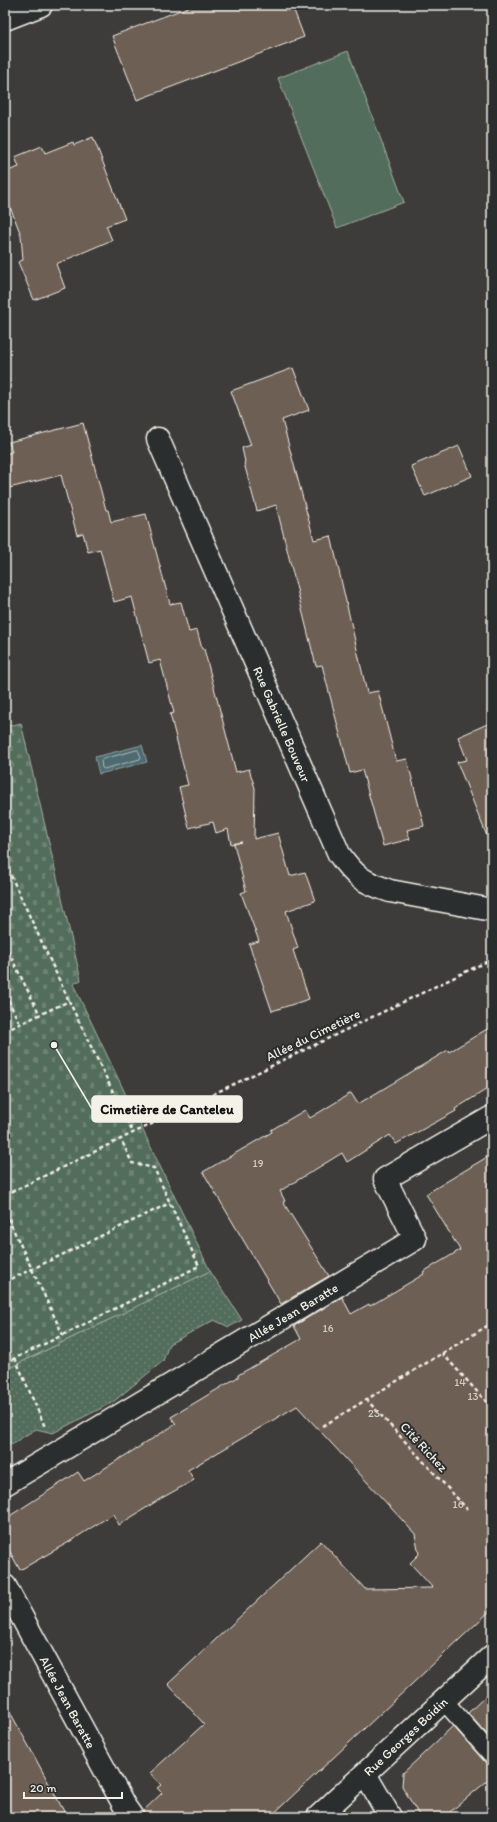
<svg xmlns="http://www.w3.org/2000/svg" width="497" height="1822" viewBox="0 0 497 1822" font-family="Itim,sans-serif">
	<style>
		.grass { fill: url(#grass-dots); stroke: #a4afa2 }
		.cemetery { fill: url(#cemetery-stones); stroke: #a4afa2 }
		.garden { fill: #536d5b; stroke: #a4afa2 }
		.water { fill: #4d6a70; stroke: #90a0a0 }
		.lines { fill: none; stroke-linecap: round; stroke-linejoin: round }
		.shore { stroke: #b1bbb8; stroke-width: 1 }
		.building { fill: #6e5f55; stroke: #f4f1e8 }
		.service-casing { stroke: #f4f1e8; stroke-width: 20 }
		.minor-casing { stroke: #f4f1e8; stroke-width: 25 }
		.tertiary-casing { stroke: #f4f1e8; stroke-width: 25 }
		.primary-casing { stroke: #f4f1e8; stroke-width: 25 }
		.path { stroke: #f4f1e8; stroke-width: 2.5; stroke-dasharray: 4 3; stroke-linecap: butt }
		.service { stroke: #2a2d2e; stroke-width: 17 }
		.minor { stroke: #2a2d2e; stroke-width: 22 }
		.tertiary { stroke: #2a2d2e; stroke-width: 22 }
		.primary { stroke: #2a2d2e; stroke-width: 22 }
		.labels { text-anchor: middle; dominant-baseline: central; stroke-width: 4; stroke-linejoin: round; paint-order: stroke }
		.number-label { font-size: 11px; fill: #d2ccc3 }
		.street-label { font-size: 13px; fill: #f4f1e8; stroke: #2a2d2e }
		.leader { fill: none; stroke: #f4f1e8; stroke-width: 1.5 }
		.callout-dot { fill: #f4f1e8; stroke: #2a2d2e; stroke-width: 1.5 }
		.callout { fill: #f4f1e8; stroke: #f4f1e8; stroke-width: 1.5 }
		.callout-label { font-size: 14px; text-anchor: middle; font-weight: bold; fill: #111 }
	</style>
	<defs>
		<pattern id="grass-dots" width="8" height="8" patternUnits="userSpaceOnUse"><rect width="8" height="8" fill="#536d5b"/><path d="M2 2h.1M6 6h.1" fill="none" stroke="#6c8273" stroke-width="1.8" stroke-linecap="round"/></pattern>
		<pattern id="cemetery-stones" width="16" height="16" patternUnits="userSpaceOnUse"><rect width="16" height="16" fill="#536d5b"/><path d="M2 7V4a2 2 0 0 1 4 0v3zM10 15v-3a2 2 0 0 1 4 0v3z" fill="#6c8273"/></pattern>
	</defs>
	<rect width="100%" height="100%" fill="#3e3c3a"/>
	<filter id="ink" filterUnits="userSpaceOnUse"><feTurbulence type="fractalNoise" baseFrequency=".025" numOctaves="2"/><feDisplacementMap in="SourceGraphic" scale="8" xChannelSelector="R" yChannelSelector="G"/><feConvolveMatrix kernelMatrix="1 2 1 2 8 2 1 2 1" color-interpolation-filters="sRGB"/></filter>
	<g filter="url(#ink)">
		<path class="grass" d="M210,1271L242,1320L229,1327L214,1320L169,1344L163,1361L113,1402L53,1433L36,1429L5,1448V1370Z"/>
		<path class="cemetery" d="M21,723L81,980L73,984L210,1271L5,1370V727Z"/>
		<path class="garden" d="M348,51L404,202L337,228L278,78Z"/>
		<path class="water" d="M142,745L147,762L99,774L95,757Z"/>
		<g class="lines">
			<path class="shore" d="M138,750L141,757L140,759L104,769L102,768L101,760Z"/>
		</g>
		<g class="building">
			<path d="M194,5H292L304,37L137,100L112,36Z"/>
			<path d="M93,137L125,219L106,226L112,240L56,264L65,288L34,300L18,262L23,260L21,235L5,194V172L19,167L15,157L42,146L45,153L73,142L74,145Z"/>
			<path d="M293,368L309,410L282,420L314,540L331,536L367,693L378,691L396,761L407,759L424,826L407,830L410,839L383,846L362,770L350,773L322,665L316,666L276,505L257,511L244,463L245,462L242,448L251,445L231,391Z"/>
			<path d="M83,423L106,510H108L111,522L146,514L170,604L181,602L189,632L197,630L202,649H204L236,772L249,769L255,788L254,839L278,833L290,876L305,872L315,901L286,911L298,948L293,950L309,999L272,1011L249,944L259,941L241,893L246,891L234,844L242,842L231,844L228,829L216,833L213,822L189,828L179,787L188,785L170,714L174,713L160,660L149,663L132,597L114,602L100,549L88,552L83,533L77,535L61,475L5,489V454L12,452L9,442Z"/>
			<path d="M459,446L472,476L425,496L411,466Z"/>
			<path d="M492,722V846H491L457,762L467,760L458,737Z"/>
			<path d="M492,1026V1086L455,1109L456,1111L396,1144L390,1135L347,1162L342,1153L280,1191L285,1201L283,1202L329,1276L281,1304L203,1172L272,1132L271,1130L305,1110L310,1118L351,1093L358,1104L448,1050L449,1052Z"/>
			<path d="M492,1154V1609L270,1817H144L143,1811L162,1793L157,1788L161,1785L150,1773L204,1724L168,1684L321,1541L365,1589L433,1588L410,1563L419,1554L415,1534L297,1406L188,1470L194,1480L160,1499L119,1525L113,1514L69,1542L20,1570L5,1543V1519L78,1472L84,1481L176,1424L171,1417L238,1377V1375L301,1339L294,1326L342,1297L351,1314L369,1304L370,1306L424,1274L423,1272L460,1250L426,1194Z"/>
			<path d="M492,1690V1740L468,1713Z"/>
			<path d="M5,1703L32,1752L67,1817H11L5,1806Z"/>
			<path d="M453,1726L485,1762L492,1765V1777L444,1817H420L402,1786L403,1773Z"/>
		</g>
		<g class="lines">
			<g class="service-casing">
				<path id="service" d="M444,1701L492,1755"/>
			</g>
			<g class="minor-casing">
				<g id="minor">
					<path id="s1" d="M158,439L339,854C355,877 363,882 390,891L492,910"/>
					<path id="s2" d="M5,1484L415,1239L385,1179L492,1117"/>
					<path id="s3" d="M5,1586L125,1807L132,1817"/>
					<path id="s4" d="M318,1817L492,1656"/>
				</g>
			</g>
			<g class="tertiary-casing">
				<path id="tertiary" d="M365,1774L390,1817"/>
			</g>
			<g class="primary-casing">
				<path id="primary" d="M5,19L41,5"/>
			</g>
			<g class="path">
				<path d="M5,863L69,1001"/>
				<path d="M5,945L40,1015"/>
				<path d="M5,994L20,1024"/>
				<path d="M5,1031L69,1001L133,1133"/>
				<path d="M5,1195L492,959"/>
				<path d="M5,1212L63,1335L5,1363"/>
				<path d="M5,1282L170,1203"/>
				<path d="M63,1335L199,1266L154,1168L132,1163L121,1139"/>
				<path d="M442,1353L492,1408"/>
				<path d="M15,1358L45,1427"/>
				<path d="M366,1399L467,1509"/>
				<path d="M323,1426L492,1323"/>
			</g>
			<use href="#service" class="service"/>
			<use href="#minor" class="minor"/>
			<use href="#tertiary" class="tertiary"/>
			<use href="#primary" class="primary"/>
		</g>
	</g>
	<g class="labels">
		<g class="number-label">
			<text x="258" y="1163">19</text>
			<text x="328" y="1328">16</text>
			<text x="460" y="1382">14</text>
			<text x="473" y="1396">13</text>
			<text x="374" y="1413">23</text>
			<text x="458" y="1504">16</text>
		</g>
		<g class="street-label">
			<text stroke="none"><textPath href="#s1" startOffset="311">Rue Gabrielle Bouveur</textPath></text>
			<text transform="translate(313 1035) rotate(-26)">Allée du Cimetière</text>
			<text stroke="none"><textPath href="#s2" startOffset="335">Allée Jean Baratte</textPath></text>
			<text transform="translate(424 1447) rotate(47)">Cité Richez</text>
			<text stroke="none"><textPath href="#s3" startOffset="132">Allée Jean Baratte</textPath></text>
			<text stroke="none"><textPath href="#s4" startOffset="119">Rue Georges Boidin</textPath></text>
		</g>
	</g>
	<path class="leader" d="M54 1045L92 1109"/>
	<circle class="callout-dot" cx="54" cy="1045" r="4"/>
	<rect class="callout" x="92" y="1096" width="150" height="26" rx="4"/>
	<g class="callout-label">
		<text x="167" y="1114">Cimetière de Canteleu</text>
	</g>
	<rect width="497" height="1822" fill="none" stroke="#2a2d2e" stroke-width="20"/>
	<rect x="10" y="10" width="477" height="1802" fill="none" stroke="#f4f1e8" stroke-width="1.5" filter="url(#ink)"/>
	<path d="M24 1792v6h98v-6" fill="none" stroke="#f4f1e8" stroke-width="2"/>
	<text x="30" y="1792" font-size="12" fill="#f4f1e8" stroke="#2a2d2e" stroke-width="3" paint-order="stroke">20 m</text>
</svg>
